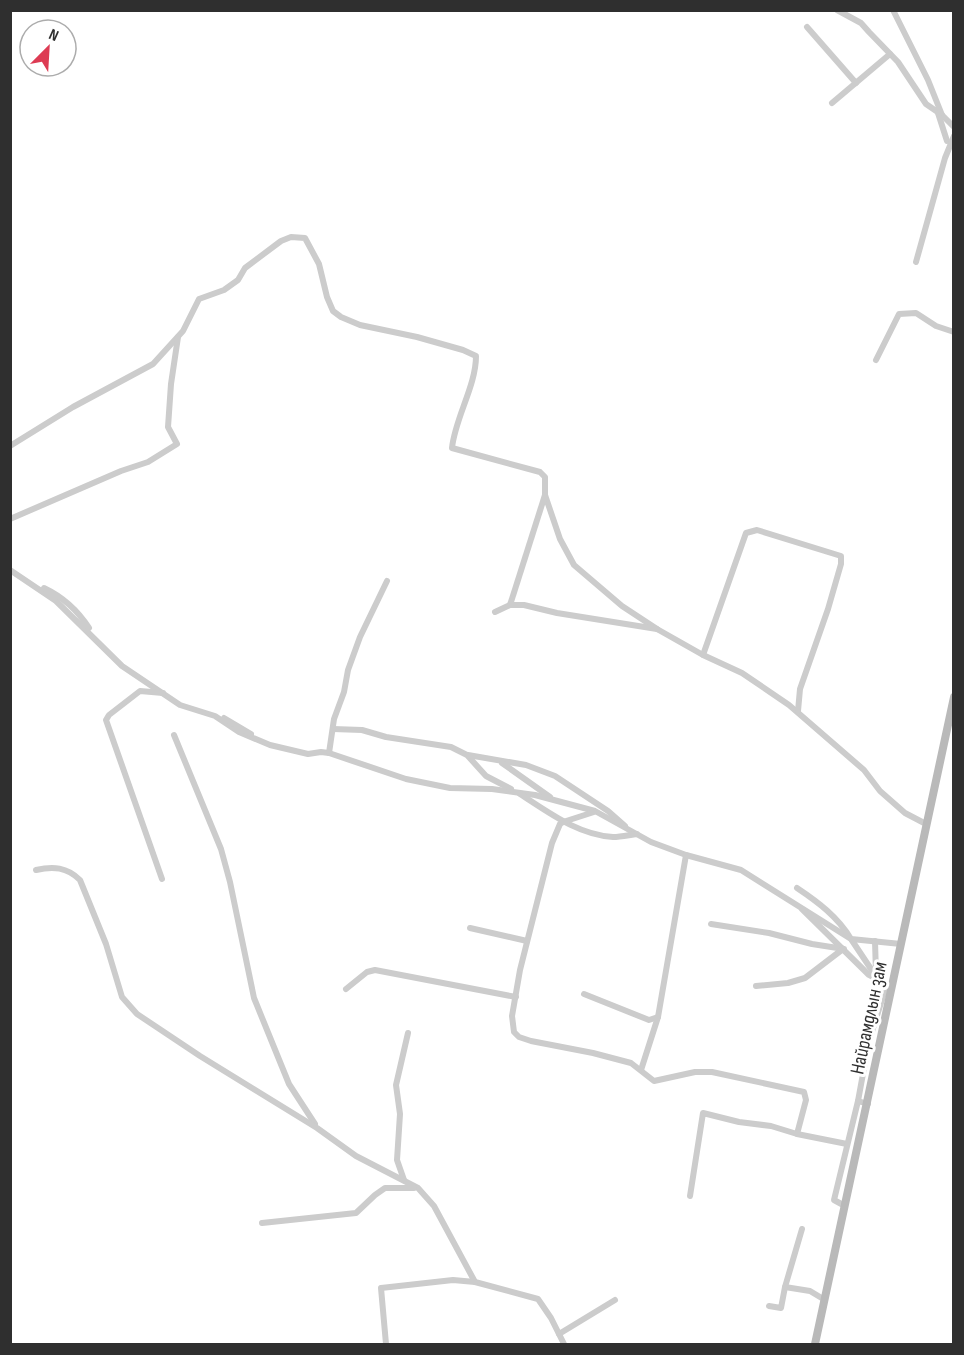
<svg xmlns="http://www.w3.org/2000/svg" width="964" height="1355" viewBox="0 0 964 1355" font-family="'Sofia Sans Condensed',sans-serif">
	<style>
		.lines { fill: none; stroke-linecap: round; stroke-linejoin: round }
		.street { stroke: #ccc; stroke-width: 6 }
		.secondary { stroke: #b9b9b9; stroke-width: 8 }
		.labels { text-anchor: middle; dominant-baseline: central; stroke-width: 6; stroke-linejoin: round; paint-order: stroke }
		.street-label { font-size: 20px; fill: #2f2f2f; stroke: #fff }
	</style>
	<rect width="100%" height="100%" fill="#fff"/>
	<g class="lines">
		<g class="street">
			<path d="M837,10L861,23L869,32L898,62L926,104L942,115"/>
			<path d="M893,10L928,80L942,115L954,127"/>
			<path d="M807,27L856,83"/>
			<path d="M832,103L890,54"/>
			<path d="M938,113L947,141"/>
			<path d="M916,262L945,158L954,136"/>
			<path d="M876,360L899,314L916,313L936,326L954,332"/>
			<path d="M10,446L73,407L153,364L183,331L199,299L224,290L238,280L245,268L281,241L291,237L305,238L319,264L327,297L333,311L341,317L360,325L417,337L463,350L476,356C476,386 455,418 452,448L540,472L545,477V495L560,539L574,565L622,606L657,629"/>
			<path d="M10,519L121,471L148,462L177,444L168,427L171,384L178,337"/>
			<path d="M10,570L56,601L122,666L180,705L215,716L239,732L270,745L308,754L321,752L329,753L406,779L450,788L492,789L535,795L595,811L651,842L686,855L741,870L851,939L885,990L890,995"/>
			<path d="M44,588C63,597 78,611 89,628"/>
			<path d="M510,605L545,495"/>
			<path d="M495,612L510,605H524L557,613L657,629L703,655L742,673L789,705L864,770L880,791L905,813L926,824"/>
			<path d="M703,655L746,533L757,530L841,556V564L828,609L800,689L798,711"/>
			<path d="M224,718L251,734"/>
			<path d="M333,729L362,730L386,737L451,747L467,755L486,776L511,789"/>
			<path d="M174,735L221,849L230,882L254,998L289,1084L315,1124"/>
			<path d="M329,753L334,719L344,692L348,670L360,637L387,581"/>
			<path d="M468,755L526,765L555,776L608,811L625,826"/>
			<path d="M502,763L550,797"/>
			<path d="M520,794C548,812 578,835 613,837C621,837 629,835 637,834"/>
			<path d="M594,812L563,822L560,824L552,843L520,970L512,1016L514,1032L519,1037L531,1041L593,1053L631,1063L654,1081L695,1072H712L804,1092L806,1100L797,1134"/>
			<path d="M36,870C53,866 67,867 80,880L106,944L122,997L137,1014L200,1056L317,1128L356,1156L418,1188L434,1206L475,1282L538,1299L551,1318L564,1344"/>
			<path d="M162,879L106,720L109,715L140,691L163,693"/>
			<path d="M797,888C818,902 838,917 851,939L901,944"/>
			<path d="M802,909L869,975L878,980"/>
			<path d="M711,924L769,933L812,944L844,949"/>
			<path d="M470,928L527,941"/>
			<path d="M875,941L876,974"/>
			<path d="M756,986L788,983L805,978L843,949"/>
			<path d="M346,989L367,972L375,970L516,997"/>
			<path d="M584,994L649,1020L658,1017"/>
			<path d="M641,1070L658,1017L686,855"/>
			<path d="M858,1101L869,1041L885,990"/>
			<path d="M404,1180L397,1160L400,1114L396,1085L408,1033"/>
			<path d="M690,1196L703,1113L739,1122L771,1126L797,1134L847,1144"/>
			<path d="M845,1206L834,1200L858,1101L868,1104"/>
			<path d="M262,1223L356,1213L375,1195L385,1188H414"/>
			<path d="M785,1287L810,1291L825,1300"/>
			<path d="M769,1306L781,1308L785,1287L802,1229"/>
			<path d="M559,1334L615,1300"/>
			<path d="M386,1344L381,1288L453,1280L475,1282"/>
		</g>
		<path class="secondary" d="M815,1344L954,697"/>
	</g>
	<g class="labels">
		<g class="street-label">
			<text transform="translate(869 1018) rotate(-78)">Найрамдлын зам</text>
		</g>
	</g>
	<rect width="964" height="1355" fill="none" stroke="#2f2f2f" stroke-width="24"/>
	<g transform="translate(48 48) rotate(24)"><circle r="28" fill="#ffffff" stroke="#acacac" stroke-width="1.5"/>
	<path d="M0-4.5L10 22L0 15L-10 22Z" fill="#dd3b53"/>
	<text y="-9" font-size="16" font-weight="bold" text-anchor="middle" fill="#2f2f2f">N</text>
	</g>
</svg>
